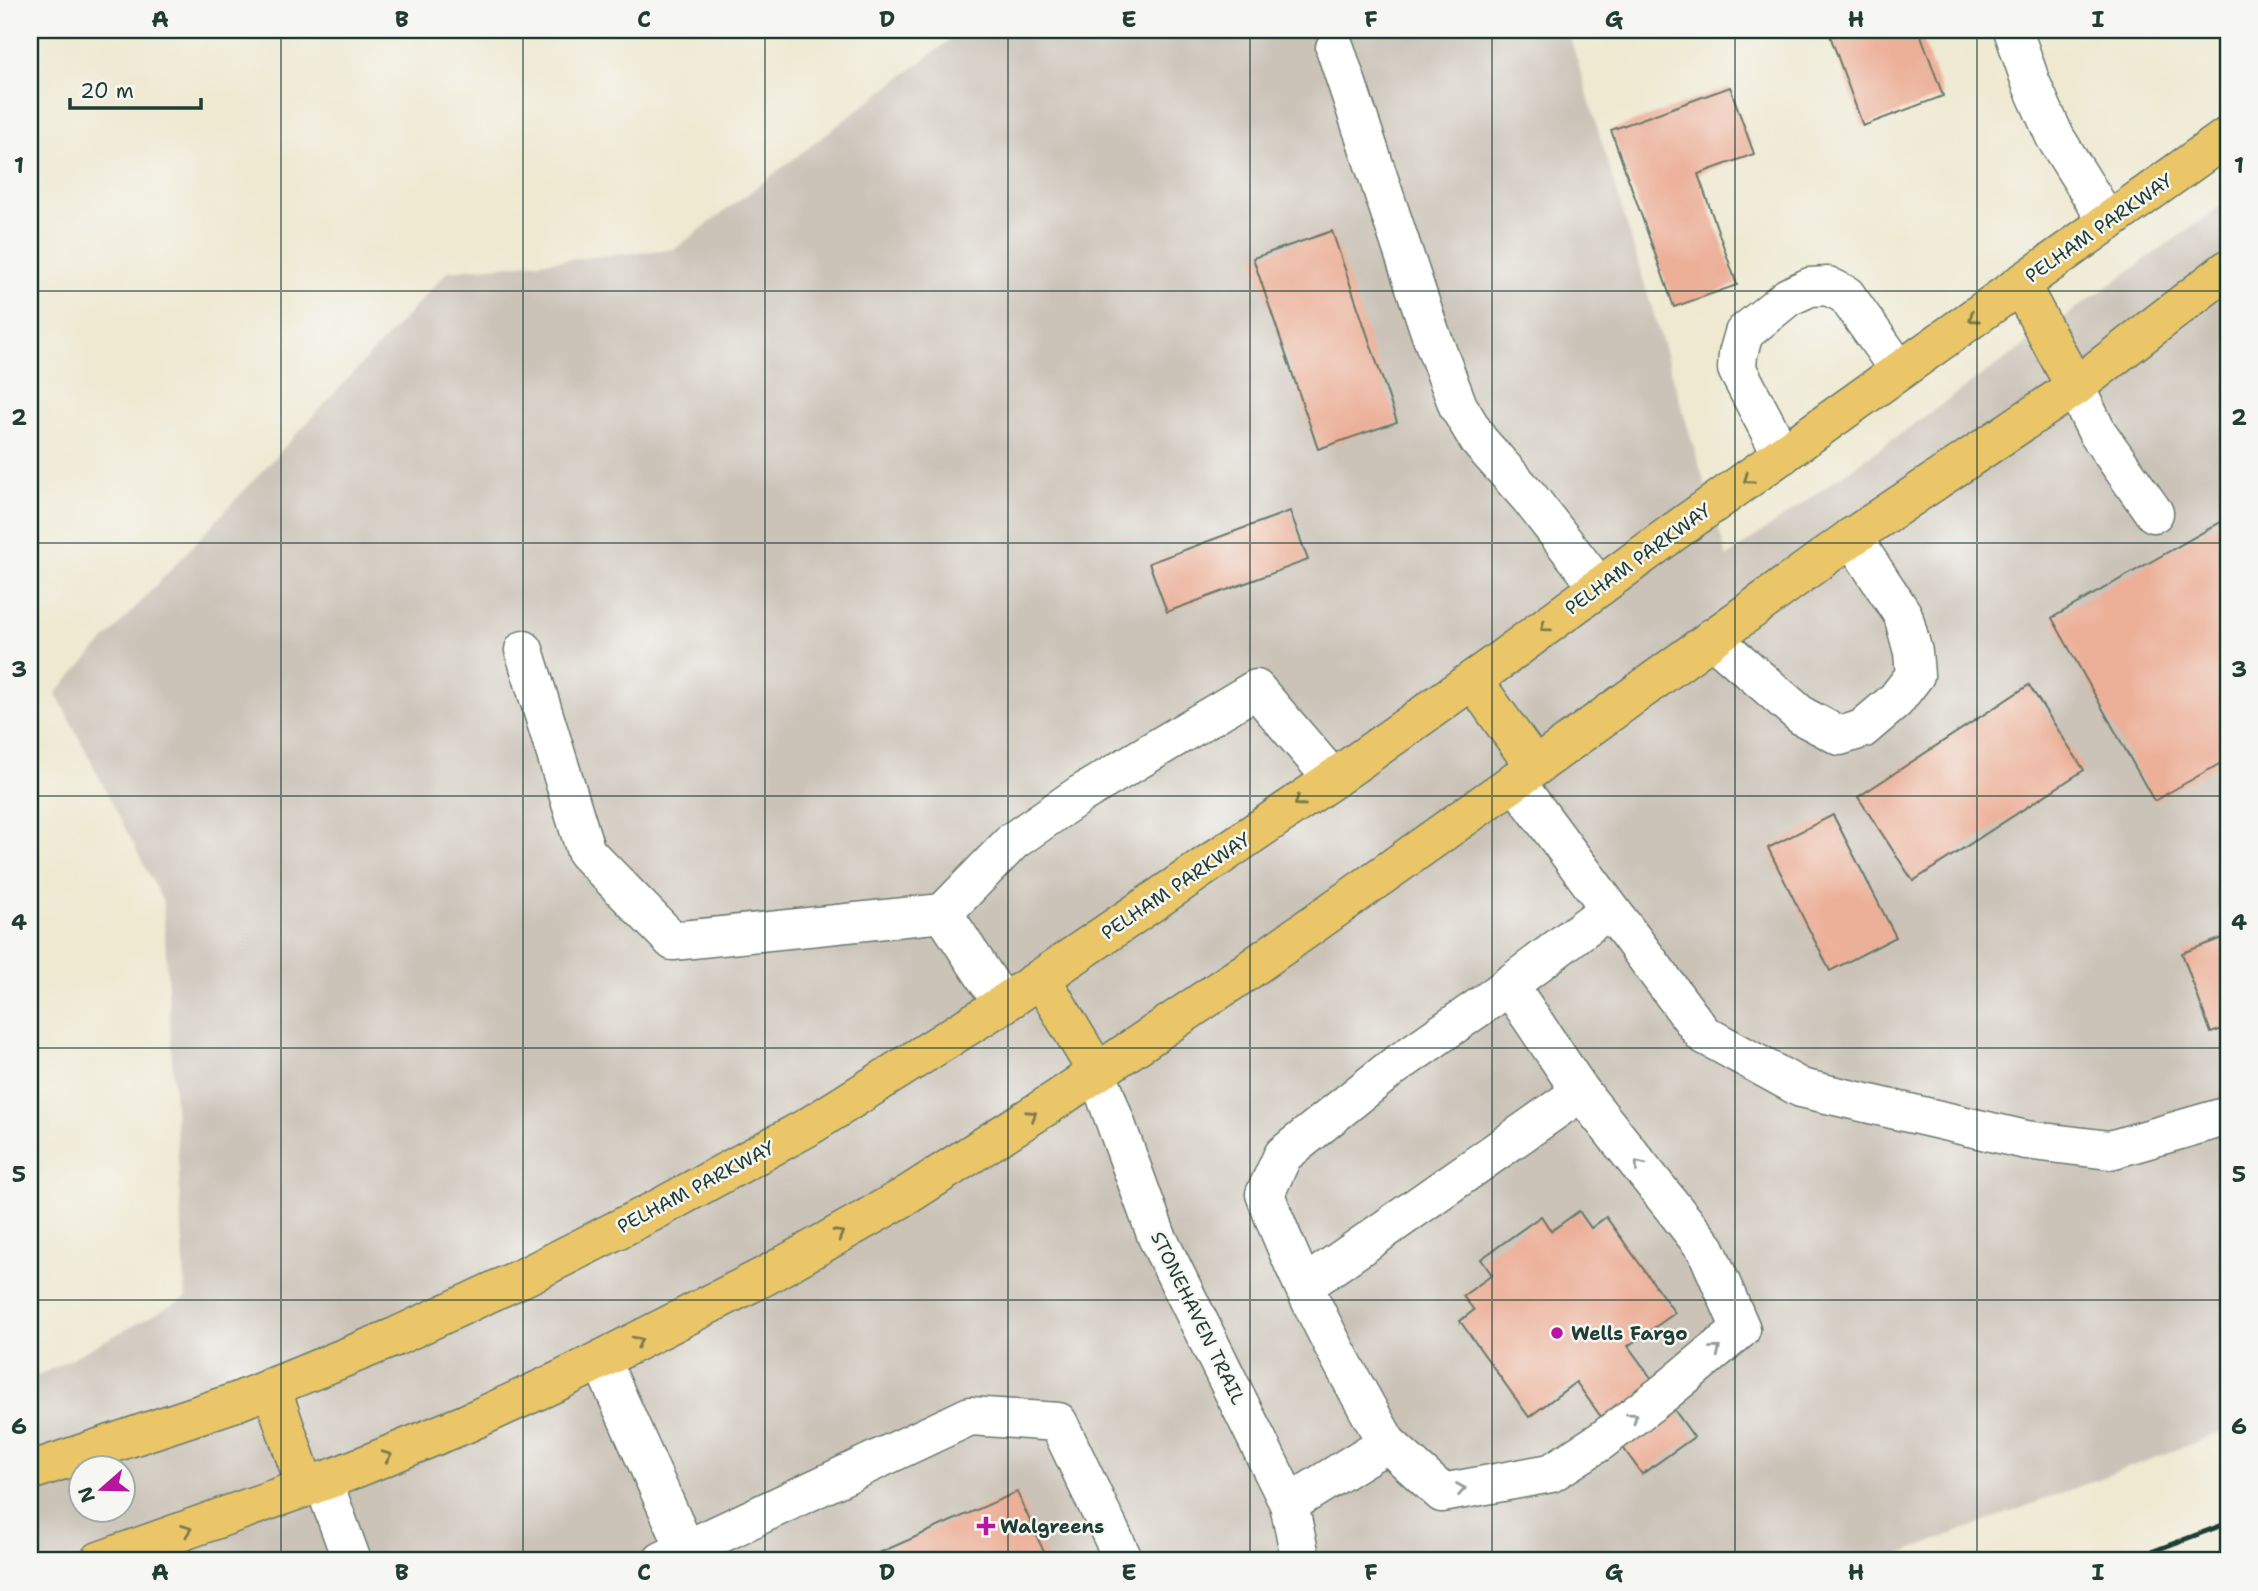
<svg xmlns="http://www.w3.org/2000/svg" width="2258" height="1591" viewBox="0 0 2258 1591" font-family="'Shantell Sans',sans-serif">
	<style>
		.industrial { fill: #cbc3b8; fill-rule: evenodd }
		.building { fill: #ecaf97 }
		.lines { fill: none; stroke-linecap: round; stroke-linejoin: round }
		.minor-casing { stroke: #68796b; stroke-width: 41 }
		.major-casing { stroke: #68796b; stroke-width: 41 }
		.minor { stroke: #fff; stroke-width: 38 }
		.major { stroke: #eac669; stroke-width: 38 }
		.rail { stroke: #1f3d34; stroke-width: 5 }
		.oneway { stroke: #7a7b4c }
		.oneway2 { stroke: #8f9e9a }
		.grid { fill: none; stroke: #1f3d34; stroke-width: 2; stroke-opacity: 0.55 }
		.poi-dot { fill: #b5179e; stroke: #f6f6f2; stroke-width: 2.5 }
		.labels { text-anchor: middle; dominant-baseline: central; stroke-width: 5; stroke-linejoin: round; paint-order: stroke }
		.street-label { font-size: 19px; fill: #1f3d34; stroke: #f6f6f2 }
		.poi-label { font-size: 19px; font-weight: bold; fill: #1f3d34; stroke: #f6f6f2; text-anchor: start }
		.neatline { fill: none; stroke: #1f3d34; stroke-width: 2.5 }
		.grid-label { font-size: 23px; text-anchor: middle; font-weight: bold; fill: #1f3d34 }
	</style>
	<rect width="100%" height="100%" fill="#f6f6f2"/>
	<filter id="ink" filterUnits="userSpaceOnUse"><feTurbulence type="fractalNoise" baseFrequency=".0143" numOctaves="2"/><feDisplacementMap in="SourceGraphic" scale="14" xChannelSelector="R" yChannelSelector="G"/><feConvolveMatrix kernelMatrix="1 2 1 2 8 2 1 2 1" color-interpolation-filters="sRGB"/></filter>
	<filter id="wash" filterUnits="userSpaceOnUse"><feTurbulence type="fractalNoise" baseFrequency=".00686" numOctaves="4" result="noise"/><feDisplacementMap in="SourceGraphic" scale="28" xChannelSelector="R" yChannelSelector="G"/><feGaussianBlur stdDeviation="1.57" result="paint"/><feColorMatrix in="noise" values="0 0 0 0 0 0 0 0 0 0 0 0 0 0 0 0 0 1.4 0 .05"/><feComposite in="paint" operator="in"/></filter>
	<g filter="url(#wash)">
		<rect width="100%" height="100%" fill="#efe9d2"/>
		<path class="industrial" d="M963,30H1568L1727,557L2228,201V1430L1881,1561H30V1380L186,1298L163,902L56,693L448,271L675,249ZM80,1468H122V1510H80Z"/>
		<g id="blocks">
			<g class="building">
				<path d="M1828,30H1919L1943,96L1863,126Z"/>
				<path d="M1730,87L1754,154L1698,174L1737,285L1674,307L1611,130Z"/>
				<path d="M1332,231L1397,422L1318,449L1253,258Z"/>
				<path d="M1290,511L1308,560L1167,612L1149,563Z"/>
				<path d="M2228,518V759L2154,801L2052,618Z"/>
				<path d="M2029,685L2084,770L1913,881L1858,797Z"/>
				<path d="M1833,815L1896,937L1830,971L1768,848Z"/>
				<path d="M2228,936V1027L2211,1033L2182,953Z"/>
				<path d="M1579,1211L1591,1228L1606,1217L1675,1313L1628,1346L1694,1437L1642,1474L1576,1382L1529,1417L1460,1321L1474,1310L1463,1296L1492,1275L1481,1259L1541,1216L1551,1231Z"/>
				<path d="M1017,1492L1048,1561H861Z"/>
			</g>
		</g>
	</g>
	<g filter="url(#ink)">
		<use href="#blocks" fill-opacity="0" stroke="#68796b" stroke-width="2"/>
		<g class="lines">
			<g class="minor-casing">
				<g id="minor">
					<path d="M2013,30L2031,83L2055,137L2108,222"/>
					<path d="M1335,48L1430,332L1458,406L1479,441L1529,497L1599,587"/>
					<path d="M2075,387L2097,432L2154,513"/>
					<path d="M1782,455L1737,369L1738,354L1744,333L1788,297L1810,287L1828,286L1846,295L1899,370"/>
					<path d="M1712,638L1802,716L1840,736L1862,729L1895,701L1915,675L1913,652L1903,615L1852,537"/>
					<path d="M524,650L586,852L673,941L943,913"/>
					<path d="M1515,781L1703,1034L1801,1088L2026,1140L2110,1150L2228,1116"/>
					<path d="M1003,1004L943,913L1013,841L1081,794L1256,689L1333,779"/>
					<path d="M1097,1072L1157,1237L1289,1504L1301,1561"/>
					<path d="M1304,1286L1581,1092L1509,985"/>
					<path d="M601,1360L686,1550"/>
					<path d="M1387,1443L1442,1493L1551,1473L1601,1441L1664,1393L1741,1329L1706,1249L1581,1092"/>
					<path d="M323,1481L352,1561"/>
					<path d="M1289,1504L1387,1443C1341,1363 1297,1281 1265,1194L1283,1155L1389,1070L1488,1001L1608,910"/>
					<path d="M662,1561L970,1416L1058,1422L1124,1561"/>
				</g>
			</g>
			<g class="major-casing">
				<g id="major">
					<path d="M2020,284L2075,387"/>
					<path d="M1473,680L1535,767"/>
					<path d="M1041,978L1097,1072"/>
					<path d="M271,1387L306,1488"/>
					<path d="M30,1471L236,1402L395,1337L528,1275L654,1211L808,1127L1003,1004L1333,779L1495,664L1671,534L2228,136"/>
					<path d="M99,1561L335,1477L465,1424L561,1380L765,1276L906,1196L1056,1100L1246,972L1535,767L1852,537L2075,387L2228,269"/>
				</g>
			</g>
			<use href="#minor" class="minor"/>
			<use href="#major" class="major"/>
			<path class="rail" d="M2127,1561L2228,1523"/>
		</g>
		<defs><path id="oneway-chevron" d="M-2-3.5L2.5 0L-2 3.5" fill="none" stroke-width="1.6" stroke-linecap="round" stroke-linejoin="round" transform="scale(1.75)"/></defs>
		<g class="oneway">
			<use href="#oneway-chevron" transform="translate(1973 318) rotate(145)"/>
			<use href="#oneway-chevron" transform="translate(1748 479) rotate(145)"/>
			<use href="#oneway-chevron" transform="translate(1545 627) rotate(143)"/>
			<use href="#oneway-chevron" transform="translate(1299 802) rotate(145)"/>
			<use href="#oneway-chevron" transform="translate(1032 1115) rotate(-33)"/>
			<use href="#oneway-chevron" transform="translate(839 1234) rotate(-30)"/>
			<use href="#oneway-chevron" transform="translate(638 1341) rotate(-27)"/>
			<use href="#oneway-chevron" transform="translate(387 1456) rotate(-22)"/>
			<use href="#oneway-chevron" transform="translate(187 1530) rotate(-20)"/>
		</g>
		<g class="oneway2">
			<use href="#oneway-chevron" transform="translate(1639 1165) rotate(-129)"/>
			<use href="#oneway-chevron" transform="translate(1716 1350) rotate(-40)"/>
			<use href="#oneway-chevron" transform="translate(1633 1417) rotate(-37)"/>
			<use href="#oneway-chevron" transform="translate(1461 1489) rotate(-10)"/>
		</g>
	</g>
	<path class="grid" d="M281,30V1561M523,30V1561M765,30V1561M1008,30V1561M1250,30V1561M1492,30V1561M1735,30V1561M1977,30V1561M30,291H2228M30,543H2228M30,796H2228M30,1048H2228M30,1300H2228"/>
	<g class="poi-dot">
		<circle cx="1557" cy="1333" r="7"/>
		<path d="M982.5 1515.5h7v7h7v7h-7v7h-7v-7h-7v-7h7z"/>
	</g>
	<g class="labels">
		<g class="street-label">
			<text transform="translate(2099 228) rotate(-35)">PELHAM PARKWAY</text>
			<text transform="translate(1638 559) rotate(-36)">PELHAM PARKWAY</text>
			<text transform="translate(1176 886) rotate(-34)">PELHAM PARKWAY</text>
			<text transform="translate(696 1187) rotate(-28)">PELHAM PARKWAY</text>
			<text transform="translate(1198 1318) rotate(64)">STONEHAVEN TRAIL</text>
		</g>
		<g class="poi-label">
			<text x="1571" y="1333">Wells Fargo</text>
			<text x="1000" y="1526">Walgreens</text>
		</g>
	</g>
	<rect width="2258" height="1591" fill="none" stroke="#f6f6f2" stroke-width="77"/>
	<g transform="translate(102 1489) rotate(250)"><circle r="33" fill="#f6f6f2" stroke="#a0aca6" stroke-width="2"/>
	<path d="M0-5L12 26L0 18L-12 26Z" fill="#b5179e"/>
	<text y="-10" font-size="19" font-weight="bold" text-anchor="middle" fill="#1f3d34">N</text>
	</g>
	<path d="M70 98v10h131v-10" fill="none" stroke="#1f3d34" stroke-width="3.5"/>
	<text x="80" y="98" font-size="21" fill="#1f3d34" stroke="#f6f6f2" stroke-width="5" paint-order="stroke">20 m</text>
	<rect x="38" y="38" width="2182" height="1514" class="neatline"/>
	<g class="grid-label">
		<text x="160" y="27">A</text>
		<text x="402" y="27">B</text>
		<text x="644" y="27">C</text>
		<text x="887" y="27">D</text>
		<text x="1129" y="27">E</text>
		<text x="1371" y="27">F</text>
		<text x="1614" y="27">G</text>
		<text x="1856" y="27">H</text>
		<text x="2098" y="27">I</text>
		<text x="19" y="173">1</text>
		<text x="2239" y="173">1</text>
		<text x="19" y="425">2</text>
		<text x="2239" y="425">2</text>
		<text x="19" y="677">3</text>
		<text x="2239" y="677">3</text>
		<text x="19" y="930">4</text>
		<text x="2239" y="930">4</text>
		<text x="19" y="1182">5</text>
		<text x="2239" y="1182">5</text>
		<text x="19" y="1434">6</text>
		<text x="2239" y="1434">6</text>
		<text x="160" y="1580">A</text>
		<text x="402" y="1580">B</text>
		<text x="644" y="1580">C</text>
		<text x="887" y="1580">D</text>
		<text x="1129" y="1580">E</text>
		<text x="1371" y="1580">F</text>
		<text x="1614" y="1580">G</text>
		<text x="1856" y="1580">H</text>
		<text x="2098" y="1580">I</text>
	</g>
</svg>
